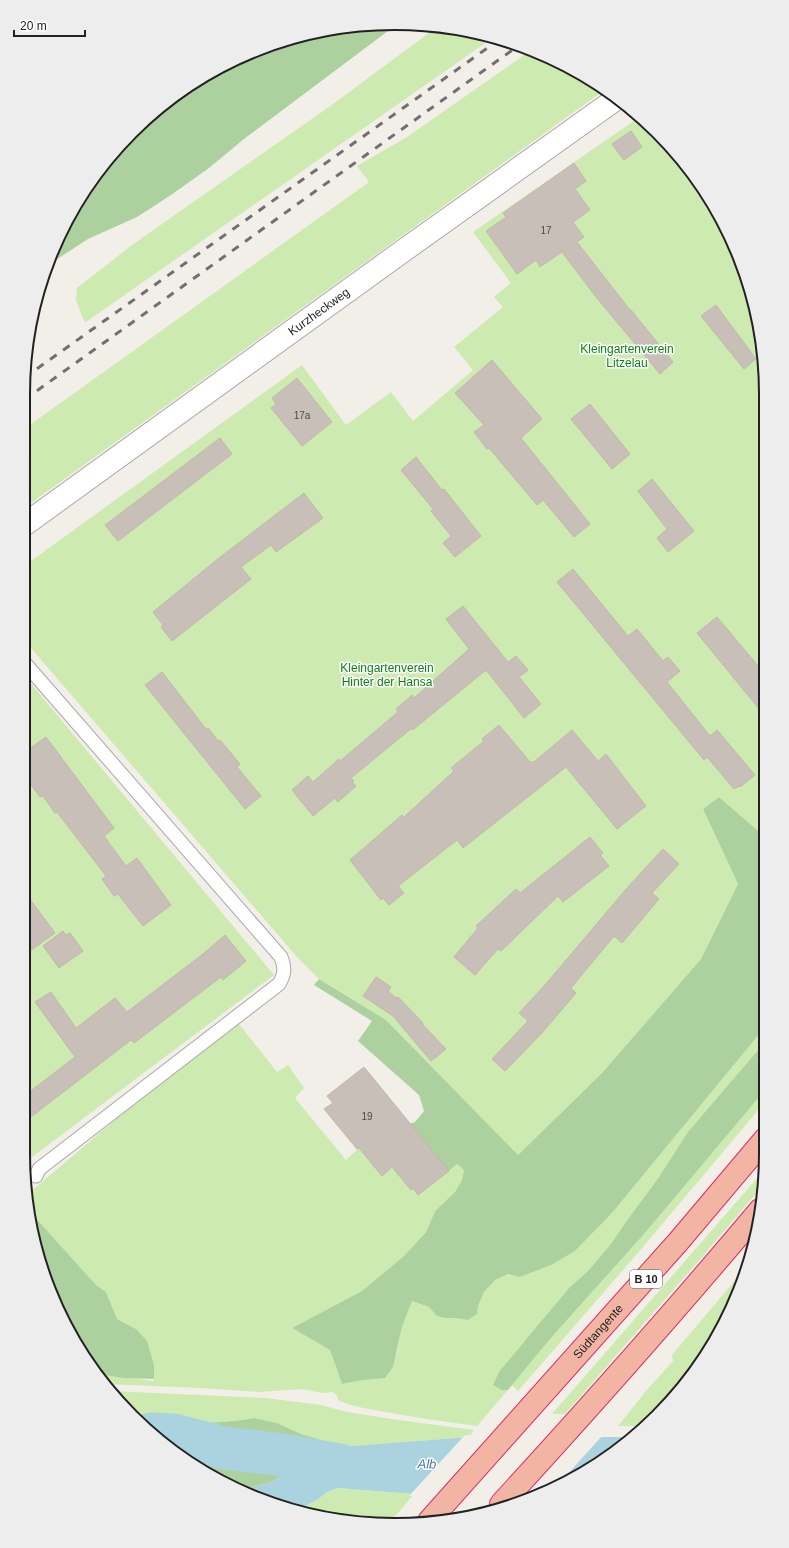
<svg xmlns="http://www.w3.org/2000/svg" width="789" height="1548" viewBox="0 0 789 1548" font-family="Arial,sans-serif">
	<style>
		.grass { fill: #cdebb0 }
		.forest { fill: #add19e }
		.water { fill: #aad3df }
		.pier { fill: #f2efe9 }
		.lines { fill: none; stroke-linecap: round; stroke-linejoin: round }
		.river { stroke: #aad3df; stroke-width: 43 }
		.building { fill: #c7bfb8; stroke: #c4b6ab }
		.service-casing { stroke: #a9a9a9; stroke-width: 15 }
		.minor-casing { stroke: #a9a9a9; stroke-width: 24 }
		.trunk-casing { stroke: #dc2a67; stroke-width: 24 }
		.service { stroke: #fff; stroke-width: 13 }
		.minor { stroke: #fff; stroke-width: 22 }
		.trunk { stroke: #f2b4a3; stroke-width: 22 }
		.rail { stroke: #707070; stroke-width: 3; stroke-dasharray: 8 8; stroke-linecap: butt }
		.labels { text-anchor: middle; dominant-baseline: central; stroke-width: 3; stroke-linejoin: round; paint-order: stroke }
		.number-label { font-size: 10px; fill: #4b4948 }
		.shield { fill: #fff; stroke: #646464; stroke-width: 1 }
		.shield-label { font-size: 11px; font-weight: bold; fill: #222 }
		.street-label { font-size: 12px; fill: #222; stroke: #fff }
		.park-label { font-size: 12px; fill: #0c8416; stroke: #fff }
		.water-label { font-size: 13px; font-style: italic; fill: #4a7aab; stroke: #fff }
		.rim { fill: none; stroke: #222; stroke-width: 2 }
	</style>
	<rect width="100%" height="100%" fill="#f2efe9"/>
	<g class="grass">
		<path d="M437,27L494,37L86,322L84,321L76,300L77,288L132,245L333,104Z"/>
		<path d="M530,51L559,61L603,91L24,508V429L369,182L357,166L407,137Z"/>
		<path d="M177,96L178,100L141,124L149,115Z"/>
		<path d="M641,116L689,169L738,253L763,346L764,836L719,797L703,809L738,884L701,959L602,1073L518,1155L386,1020L319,979L297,957L24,640V566L302,365L346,425L391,392L413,421L473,370L454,347L503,307L494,297L511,283L473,232Z"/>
		<path d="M23,674L274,975L24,1163L23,1153Z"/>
		<path d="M239,1024L277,1072L288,1065L304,1088L295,1098L346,1160L365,1142L373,1152L393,1168L411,1190L457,1164L464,1170L462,1180L455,1192L435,1211L426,1232L404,1256L362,1291L292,1328L330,1350L342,1384L363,1380L397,1353L402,1327L412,1301L429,1307L437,1316L444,1318H454L468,1320L477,1313L478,1306L484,1292L495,1280L508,1274L520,1277L575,1251L612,1213L765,1027V1042L734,1079L659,1177L628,1219L610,1245L588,1271L569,1288L550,1311L502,1390H508L477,1426C444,1422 412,1417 380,1411C366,1408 351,1407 338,1400V1397L333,1392L323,1393L301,1389L260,1392L200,1388L104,1384L98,1376L104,1375L154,1381V1365L136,1329L117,1319L106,1292L96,1285L33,1215L29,1193L148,1092Z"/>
		<path d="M765,1090V1102L643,1247L518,1391L512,1385L550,1339L645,1233Z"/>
		<path d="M765,1169L764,1184L702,1257L565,1414H552Z"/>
		<path d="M748,1265L728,1318L657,1416L644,1426H618L646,1391L673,1361L672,1355Z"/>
		<path d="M110,1391L266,1398L321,1405L347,1412L392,1419L474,1430L469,1437L345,1447L301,1434L277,1423L254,1418L230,1422L160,1425L145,1427Z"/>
		<path d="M337,1488L414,1494L392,1520L322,1518L299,1509L317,1500L327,1492Z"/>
	</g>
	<g class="forest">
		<path d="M396,25L244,139L209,168L171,195L137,217L88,239L48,265L61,230L100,169L141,124L178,100L177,96L209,73L275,43L346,26Z"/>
		<path d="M719,797L764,836L765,1027L612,1213L575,1251L551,1265L530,1273L520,1277L508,1274L495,1280L484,1292L478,1306L477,1314L468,1320L454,1318H444L437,1316L429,1307L412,1301L402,1327L393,1367L385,1378L363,1380L342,1384L330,1350L292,1328L362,1291L404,1256L426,1232L435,1211L455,1192L462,1180L464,1170L457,1164L418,1195L413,1188L411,1190L393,1168L373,1152L409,1124L415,1122L424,1111L419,1095L358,1041L372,1021L314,985L319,979L386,1020L518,1155L602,1073L701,959L738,884L703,809Z"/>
		<path d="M765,1042V1090L645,1233L550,1339L508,1390H502L493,1385L499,1372L569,1288L588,1271L610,1245L628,1219L659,1177L688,1132Z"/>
		<path d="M33,1215L96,1285L106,1292L117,1319L136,1329L147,1341L154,1365V1379L124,1378L104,1375L98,1376L43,1273Z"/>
		<path d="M254,1418L277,1423L301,1434L345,1447L328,1448L284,1472L275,1481L246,1489L209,1475L149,1433L145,1427C181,1422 217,1425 254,1418Z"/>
	</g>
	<path class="water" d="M469,1437H628L559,1487L530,1495L414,1494L337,1488L327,1492L317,1500L299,1509L246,1489L275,1481L300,1458L328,1448Z"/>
	<path class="pier" d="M465,1435H603L555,1488L525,1497L409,1496Z"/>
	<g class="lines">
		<path class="river" d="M151,1434L174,1435L224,1448L276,1454L339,1465"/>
	</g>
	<g class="building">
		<path d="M631,131L642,147L624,160L612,144Z"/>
		<path d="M574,163L586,181L575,189L590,210L573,222L584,237L577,242L630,310H631L673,362L660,374L596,297L562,252L540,267L536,260L517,274L486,231L506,217L503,213Z"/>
		<path d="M716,305L756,359L744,369L701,316Z"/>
		<path d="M492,360L542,419L521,438L590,524L574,537L543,500L537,505L489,448L487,449L474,432L484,425L455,393Z"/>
		<path d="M297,378L332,422L302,446L271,408L276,404L272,398Z"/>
		<path d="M590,404L630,454L612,469L571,419Z"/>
		<path d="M220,438L232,454L118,541L105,525Z"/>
		<path d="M416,457L442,490L444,489L481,536L455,557L443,543L451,536L431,511L433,509L401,470Z"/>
		<path d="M652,479L694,531L668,552L657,538L667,529L638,491Z"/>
		<path d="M304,493L323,518L276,552L271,545L241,567L251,579L172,641L161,627L163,625L153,612L219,558Z"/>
		<path d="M573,569L628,636L637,629L663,661L668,657L680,671L667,682L710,736L717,730L755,775L740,787L739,786L734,789L707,757L704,760L557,582Z"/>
		<path d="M463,606L508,662L516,656L528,670L519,677L541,704L524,718L486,670L415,728L413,730L412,728L351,778L354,781L352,782L356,786L338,802L335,798L313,816L292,790L308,776L313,782L339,759L340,761L398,712L396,709L412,695L414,698L469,649L446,619Z"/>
		<path d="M717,617L764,673V715L697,633Z"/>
		<path d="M162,672L206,729L208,728L218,741L220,740L240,764L237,767L261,796L245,809L145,685Z"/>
		<path d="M499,725L531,763L533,761L534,762L572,730L598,761L606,754L646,806L617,829L566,767L463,848L457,840L398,886L404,893L389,905L383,898L381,900L350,860L402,815L404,817L454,771L451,768L484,741L482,739Z"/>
		<path d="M46,737L114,828L104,836L126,866L137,858L171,905L143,926L118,894L114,896L102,879L106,876L57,812L55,813L43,796L40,797L23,774V753Z"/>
		<path d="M590,837L603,853L600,855L609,866L563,902L558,896L501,951L498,949L475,975L454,957L478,928L476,926L516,889L520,893Z"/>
		<path d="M663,849L679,864L652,893L659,899L622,943L614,936L571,988L576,993L542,1033L505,1071L492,1059L528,1021L519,1013L545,985L627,888Z"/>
		<path d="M23,890L55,933L23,956Z"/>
		<path d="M63,931L66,935L70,933L83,951L59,968L43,946Z"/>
		<path d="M225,935L246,961L223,980L221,977L134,1043L131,1040L23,1123V1097L75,1057L35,1002L51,992L76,1028L115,998L127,1012L203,954Z"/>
		<path d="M376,977L391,987L388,991L396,998L398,997L423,1023L422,1024L446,1049L431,1061L393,1016L363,996Z"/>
		<path d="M364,1067L449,1171L418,1195L413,1188L411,1190L392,1167L382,1176L359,1148L357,1149L324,1109L333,1103L327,1096Z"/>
	</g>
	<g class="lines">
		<g class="service-casing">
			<path id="service" d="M23,661L281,957C285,968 285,974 279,984L39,1169L36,1176"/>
		</g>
		<g class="minor-casing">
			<g id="minor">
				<path id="s1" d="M24,525L396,256L616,99"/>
			</g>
		</g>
		<g class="trunk-casing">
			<g id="trunk">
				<path d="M501,1504C589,1408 676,1310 760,1210"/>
				<path id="s2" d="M429,1521L678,1242L765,1139"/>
			</g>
		</g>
		<use href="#service" class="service"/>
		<use href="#minor" class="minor"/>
		<use href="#trunk" class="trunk"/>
		<g class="rail">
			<path d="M24,378L500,39"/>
			<path d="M24,400L518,46"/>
		</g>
	</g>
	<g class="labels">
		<g class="number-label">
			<text x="546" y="230">17</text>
			<text x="302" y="415">17a</text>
			<text x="367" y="1116">19</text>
		</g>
		<rect class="shield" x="630" y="1270" width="32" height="18" rx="3"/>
		<g class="shield-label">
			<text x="646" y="1279">B 10</text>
		</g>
		<g class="street-label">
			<text stroke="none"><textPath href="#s1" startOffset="364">Kurzheckweg</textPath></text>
			<text stroke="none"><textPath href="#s2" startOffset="254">Südtangente</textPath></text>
		</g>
		<g class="park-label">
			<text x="627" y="349">Kleingartenverein<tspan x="627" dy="14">Litzelau</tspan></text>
			<text x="387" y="668">Kleingartenverein<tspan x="387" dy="14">Hinter der Hansa</tspan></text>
		</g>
		<g class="water-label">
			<text transform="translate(427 1464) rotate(1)">Alb</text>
		</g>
	</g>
	<path d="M0 0H789V1548H0ZM394 30H395A364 364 0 0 1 759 394V1154A364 364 0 0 1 395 1518H394A364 364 0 0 1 30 1154V394A364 364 0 0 1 394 30Z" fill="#ededed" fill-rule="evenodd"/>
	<path class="rim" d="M394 30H395A364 364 0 0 1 759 394V1154A364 364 0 0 1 395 1518H394A364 364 0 0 1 30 1154V394A364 364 0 0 1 394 30Z"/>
	<path d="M14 30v6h71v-6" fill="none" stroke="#222222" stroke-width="2"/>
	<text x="20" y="30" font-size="12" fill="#222222" stroke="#ffffff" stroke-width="3" paint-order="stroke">20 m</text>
</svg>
